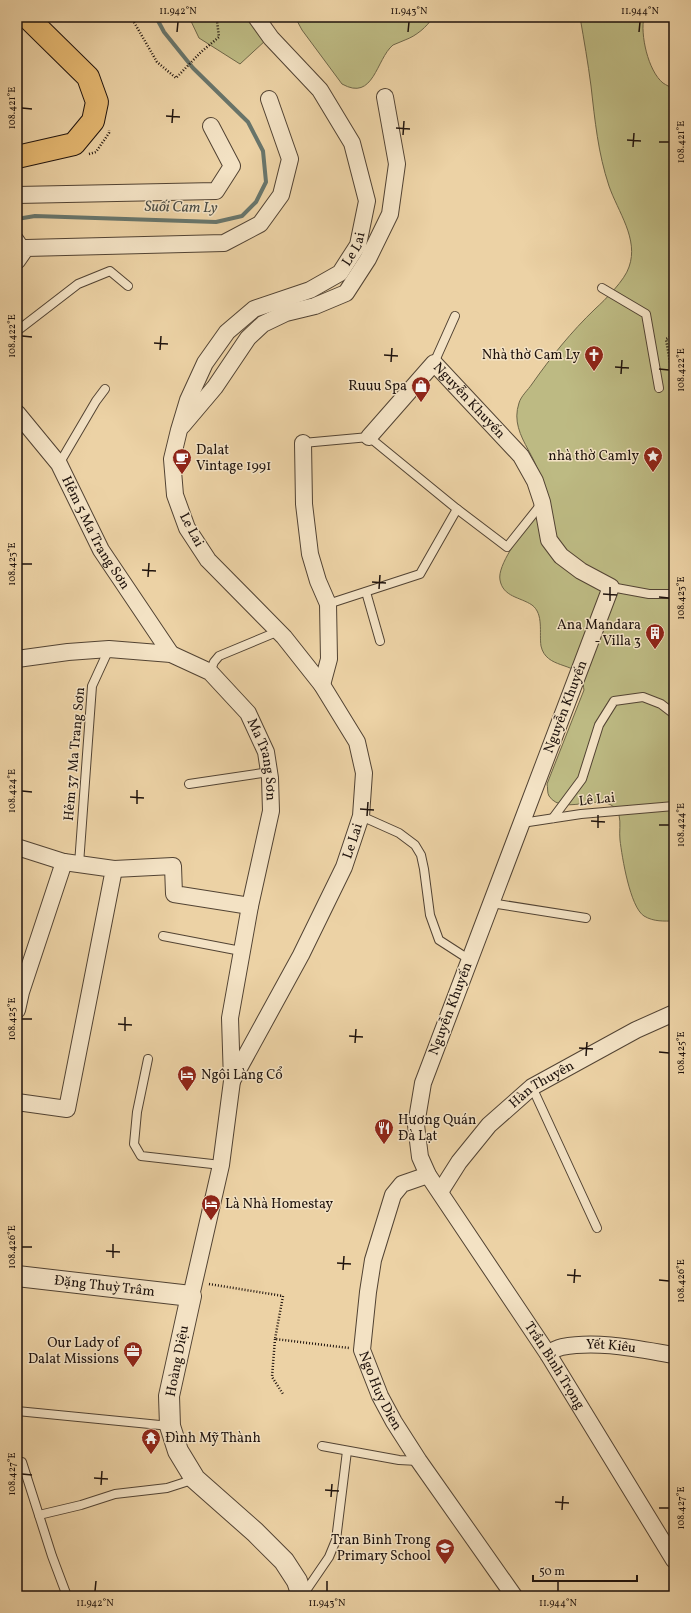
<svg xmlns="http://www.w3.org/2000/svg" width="691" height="1613" viewBox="0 0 691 1613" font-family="Vollkorn,serif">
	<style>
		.green { fill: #bdba83; stroke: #6e6648 }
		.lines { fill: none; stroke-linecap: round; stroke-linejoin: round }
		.stream { stroke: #68756b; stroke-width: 4 }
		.service-casing { stroke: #524333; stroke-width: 10 }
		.minor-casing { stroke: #524333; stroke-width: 18 }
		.tertiary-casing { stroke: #524333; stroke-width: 22 }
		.primary-casing { stroke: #1f130d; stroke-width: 24 }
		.path { stroke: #1f130d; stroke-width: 2.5; stroke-dasharray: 1 2; stroke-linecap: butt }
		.service { stroke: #f3e2c4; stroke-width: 8 }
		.minor { stroke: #f3e2c4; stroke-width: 16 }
		.tertiary { stroke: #f3e2c4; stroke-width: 20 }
		.primary { stroke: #e6b972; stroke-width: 22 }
		.ticks { fill: none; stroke: #1f130d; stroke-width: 1.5 }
		.labels { text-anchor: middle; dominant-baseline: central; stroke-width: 3; stroke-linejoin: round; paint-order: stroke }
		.street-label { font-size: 14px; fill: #1f130d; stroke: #f3e2c4 }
		.poi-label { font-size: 14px; fill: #1f130d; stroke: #f3e2c4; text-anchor: end }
		.water-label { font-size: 15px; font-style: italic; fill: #4a4c44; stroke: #f3e2c4 }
		.neatline { fill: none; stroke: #1f130d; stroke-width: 1.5 }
		.ticks-label { font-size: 10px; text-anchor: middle; fill: #1f130d }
	</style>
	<rect width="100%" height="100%" fill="#ecd2a5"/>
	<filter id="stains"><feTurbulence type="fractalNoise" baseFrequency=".005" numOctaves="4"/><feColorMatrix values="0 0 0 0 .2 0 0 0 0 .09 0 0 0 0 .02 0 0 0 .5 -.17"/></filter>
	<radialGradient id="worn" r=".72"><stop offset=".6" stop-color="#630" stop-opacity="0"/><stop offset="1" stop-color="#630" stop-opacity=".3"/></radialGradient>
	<g class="green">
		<path d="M189,17H253L266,40L240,64L199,38Z"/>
		<path d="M295,17H433C427,27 416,36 405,40C401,42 397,43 393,45C376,59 374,102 342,84L302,30Z"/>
		<path d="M580,17H644C640,34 648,71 663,83C666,85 670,87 674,89V921C664,921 654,922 644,916C630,907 622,857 620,840C619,832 621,823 619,815C609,786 564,819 549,796C547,793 548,787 547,784L584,690C583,687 584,681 582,678C575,662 546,669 541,646C539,633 544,614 532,605C520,597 503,597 500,580C497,565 521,535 529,521C533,513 536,504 539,496C549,461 507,439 519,403C521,396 528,390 532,384C551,357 571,332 595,309C605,300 625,280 629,267C639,239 618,212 609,186C598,153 595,121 591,86C588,63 584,40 580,17Z"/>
	</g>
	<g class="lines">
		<path class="stream" d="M17,219L35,216L216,222L242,216L256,202L266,182L263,151L248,122L193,68L164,32L156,17"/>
		<g class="service-casing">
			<g id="service">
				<path d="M17,235L26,248"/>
				<path d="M602,288L646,314L659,388"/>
				<path d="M17,331L78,284L110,271L128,286"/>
				<path d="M434,363L455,316"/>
				<path d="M303,443L369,437L457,509L507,547L542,503"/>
				<path d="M59,464L96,401L105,389"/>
				<path d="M611,587L649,594H674"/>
				<path d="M366,592L380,641"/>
				<path d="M328,604L420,574L457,509"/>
				<path d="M210,672L214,662L219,656L279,631"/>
				<path d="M189,784L269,772"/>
				<path d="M361,816L399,833L415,845L421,855L424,869L430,915L439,940L470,960"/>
				<path d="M553,818L582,779L599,725L614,701L643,697L661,704L674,714"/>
				<path d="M522,823L581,814L674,806"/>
				<path d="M79,864L92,686L109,649"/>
				<path d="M491,903L586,918"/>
				<path d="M163,936L241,951"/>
				<path d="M148,1059L137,1112L134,1144L141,1156L221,1165"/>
				<path d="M532,1087L597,1228"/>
				<path d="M17,1411L170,1426"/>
				<path d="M322,1446L399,1460L418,1461"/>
				<path d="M22,1462L52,1556L67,1596"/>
				<path d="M39,1515L81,1505L115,1494L167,1488L195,1479"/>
				<path d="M303,1595L329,1557L336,1540L347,1451"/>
			</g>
		</g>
		<g class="minor-casing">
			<g id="minor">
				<path d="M17,195L216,191L232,166L211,126"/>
				<path d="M17,261L26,248L224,243L260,224L281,195L290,159L269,99"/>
				<path id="s1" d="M17,413L59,464L101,550L171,654"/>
				<path d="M182,426L215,387L248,338L263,324L286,313L315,306L346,293L368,259L390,214L397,164L385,97"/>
				<path id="s2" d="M369,437L434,363L521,456L535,481L542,502L549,540L561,556L581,571L611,587L423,1083L416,1125L420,1157L428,1175L548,1354L674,1560"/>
				<path d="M303,443L304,504L310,554L318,581L328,604L329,659L322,685"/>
				<path id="s3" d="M17,659L68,652L109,649L171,654L210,672L248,713L266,752L270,778L271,811L250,906L230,1018L232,1081L221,1165L191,1296"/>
				<path d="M17,847L64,862L114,869L67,1109L17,1102"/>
				<path d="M114,869L173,866L174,894L250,906"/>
				<path d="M17,1010L21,992L64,862"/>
				<path id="s4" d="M232,1081L301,955L344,867L361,816L364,773L357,742L322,685L284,637L208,560L187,528L175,495L172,459L179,430L188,400L205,363L227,332L254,309L310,290L340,273L358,245L367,201L352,143L320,90L271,38L256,17"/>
				<path id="s5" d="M428,1175L402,1184L393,1195L373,1260L368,1292L362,1350L380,1396L394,1422L419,1461L514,1596"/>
				<path id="s6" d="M440,1192L459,1162L489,1125L532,1087L636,1030L674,1013"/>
				<path id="s7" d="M548,1354C552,1351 557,1348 562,1347C598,1340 638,1349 674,1355"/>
			</g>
		</g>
		<g class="tertiary-casing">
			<g id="tertiary">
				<path id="s8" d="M17,1276L191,1296L169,1396L170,1426L178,1451L195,1479L255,1532L284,1561L297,1581L302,1596"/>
			</g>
		</g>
		<g class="primary-casing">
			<path id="primary" d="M17,157L74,144L93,121L97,102L88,77L27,17"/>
		</g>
		<g class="path">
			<path d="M131,17L157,62L176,78L201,52L219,37L217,21L220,17"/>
			<path d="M89,154L96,152L109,133V130"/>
			<path d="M672,374L666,339L674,335"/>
			<path d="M209,1284L283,1296L275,1339L349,1348"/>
			<path d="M275,1339L272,1377L283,1394"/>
		</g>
		<use href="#service" class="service"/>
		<use href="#minor" class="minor"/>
		<use href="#tertiary" class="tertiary"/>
		<use href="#primary" class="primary"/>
	</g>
	<path class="ticks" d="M177,32L178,22M408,32L409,22M639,32L640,22M22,108L32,109M166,116L180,117M172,123L173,109M396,128L410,129M403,135L404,121M627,140L641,141M659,142H669M633,147L634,133M22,336L32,337M154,343L168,344M160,350L161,336M384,355L398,356M391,362L392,348M615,367L629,368M659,369L669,370M621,374L622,360M22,564H32M142,570L156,571M148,577L149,563M372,582L386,583M379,589L380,575M603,594L617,595M659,597L669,598M610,601V587M22,791L32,792M130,797L144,798M137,804V790M360,809L374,810M367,816L368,802M591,821L605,822M659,825H669M598,828V815M22,1019H32M118,1024L132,1025M125,1031V1017M349,1036L363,1037M355,1043L356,1029M579,1048L593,1049M659,1052L669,1053M586,1056L587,1042M22,1247H32M106,1251L120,1252M113,1258V1244M337,1263L351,1264M343,1270L344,1256M567,1275L581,1276M659,1280L669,1281M574,1283L575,1269M22,1474L32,1475M94,1478L108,1479M101,1485L102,1471M325,1490L339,1491M331,1497L332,1484M555,1502L569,1503M659,1508H669M562,1510L563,1496M95,1591L96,1581M327,1591V1581M558,1591V1581"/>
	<defs>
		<g id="church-pin" transform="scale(1)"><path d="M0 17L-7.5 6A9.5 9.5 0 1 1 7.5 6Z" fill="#8f2418" stroke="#f3e2c4"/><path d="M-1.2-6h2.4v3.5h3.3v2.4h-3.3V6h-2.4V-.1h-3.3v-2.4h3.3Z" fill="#fff"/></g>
		<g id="shop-pin" transform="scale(1)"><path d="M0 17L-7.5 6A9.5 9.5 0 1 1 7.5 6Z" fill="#8f2418" stroke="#f3e2c4"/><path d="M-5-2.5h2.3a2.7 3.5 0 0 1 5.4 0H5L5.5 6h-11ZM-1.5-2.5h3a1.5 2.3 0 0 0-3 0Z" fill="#fff"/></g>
		<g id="sight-pin" transform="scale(1)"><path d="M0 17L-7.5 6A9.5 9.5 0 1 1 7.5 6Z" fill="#8f2418" stroke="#f3e2c4"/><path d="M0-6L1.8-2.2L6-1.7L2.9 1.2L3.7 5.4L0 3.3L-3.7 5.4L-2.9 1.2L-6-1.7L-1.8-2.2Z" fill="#fff"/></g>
		<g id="cafe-pin" transform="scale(1)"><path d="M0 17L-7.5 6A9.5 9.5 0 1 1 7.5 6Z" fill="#8f2418" stroke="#f3e2c4"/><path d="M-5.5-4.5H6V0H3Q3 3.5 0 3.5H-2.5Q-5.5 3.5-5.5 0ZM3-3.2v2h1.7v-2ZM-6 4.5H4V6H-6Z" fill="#fff"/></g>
		<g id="building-pin" transform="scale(1)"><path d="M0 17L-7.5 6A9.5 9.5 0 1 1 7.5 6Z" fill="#8f2418" stroke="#f3e2c4"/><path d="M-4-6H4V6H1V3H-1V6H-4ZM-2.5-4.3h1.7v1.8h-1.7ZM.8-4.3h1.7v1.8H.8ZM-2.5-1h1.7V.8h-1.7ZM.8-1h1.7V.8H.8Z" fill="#fff"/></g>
		<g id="hotel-pin" transform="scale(1)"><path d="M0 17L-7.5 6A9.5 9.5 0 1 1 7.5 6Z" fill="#8f2418" stroke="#f3e2c4"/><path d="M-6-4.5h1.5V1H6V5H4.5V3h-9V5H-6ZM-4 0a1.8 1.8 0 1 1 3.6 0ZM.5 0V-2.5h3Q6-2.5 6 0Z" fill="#fff"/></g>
		<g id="restaurant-pin" transform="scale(1)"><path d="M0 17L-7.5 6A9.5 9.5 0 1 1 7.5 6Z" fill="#8f2418" stroke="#f3e2c4"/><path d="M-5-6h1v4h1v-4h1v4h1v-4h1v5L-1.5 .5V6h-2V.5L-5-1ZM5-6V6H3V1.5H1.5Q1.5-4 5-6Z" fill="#fff"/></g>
		<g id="office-pin" transform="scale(1)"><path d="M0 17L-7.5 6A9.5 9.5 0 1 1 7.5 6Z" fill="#8f2418" stroke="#f3e2c4"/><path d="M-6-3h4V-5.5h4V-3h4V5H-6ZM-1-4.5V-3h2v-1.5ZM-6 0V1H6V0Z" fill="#fff"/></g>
		<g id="temple-pin" transform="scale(1)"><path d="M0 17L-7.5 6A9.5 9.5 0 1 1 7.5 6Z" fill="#8f2418" stroke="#f3e2c4"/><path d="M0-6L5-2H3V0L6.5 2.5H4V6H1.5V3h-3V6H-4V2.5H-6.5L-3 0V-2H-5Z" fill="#fff"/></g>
		<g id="school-pin" transform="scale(1)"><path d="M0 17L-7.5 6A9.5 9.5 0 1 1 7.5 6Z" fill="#8f2418" stroke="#f3e2c4"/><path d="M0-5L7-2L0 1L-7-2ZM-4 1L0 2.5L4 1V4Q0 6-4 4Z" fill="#fff"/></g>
	</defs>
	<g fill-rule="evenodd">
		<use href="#church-pin" x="594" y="355"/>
		<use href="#shop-pin" x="421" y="386"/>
		<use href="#sight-pin" x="653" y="456"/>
		<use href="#cafe-pin" x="182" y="458"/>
		<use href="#building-pin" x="655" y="633"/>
		<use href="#hotel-pin" x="187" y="1075"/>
		<use href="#restaurant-pin" x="384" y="1128"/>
		<use href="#hotel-pin" x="211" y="1204"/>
		<use href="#office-pin" x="133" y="1351"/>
		<use href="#temple-pin" x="151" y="1438"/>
		<use href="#school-pin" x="445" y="1548"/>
	</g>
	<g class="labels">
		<g class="street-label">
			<text stroke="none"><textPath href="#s4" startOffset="1013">Le Lai</textPath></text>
			<text stroke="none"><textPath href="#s2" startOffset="150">Nguyễn Khuyến</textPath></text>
			<text transform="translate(191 530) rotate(62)">Le Lai</text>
			<text stroke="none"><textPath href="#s1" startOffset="144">Hẻm 5 Ma Trang Sơn</textPath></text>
			<text transform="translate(566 707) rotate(-69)">Nguyễn Khuyến</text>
			<text transform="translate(75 754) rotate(-85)">Hẻm 37 Ma Trang Sơn</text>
			<text stroke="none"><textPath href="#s3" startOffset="303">Ma Trang Sơn</textPath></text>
			<text transform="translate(597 800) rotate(-6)">Lê Lai</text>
			<text stroke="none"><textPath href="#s4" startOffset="269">Le Lai</textPath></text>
			<text transform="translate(451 1009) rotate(-69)">Nguyễn Khuyến</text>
			<text stroke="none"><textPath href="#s6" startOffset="150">Hàn Thuyên</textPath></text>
			<text stroke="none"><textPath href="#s8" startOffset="88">Đặng Thuỳ Trâm</textPath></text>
			<text stroke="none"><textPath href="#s7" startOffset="65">Yết Kiêu</textPath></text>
			<text transform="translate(178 1361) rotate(-79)">Hoàng Diệu</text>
			<text stroke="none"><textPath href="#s2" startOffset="1248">Trần Bình Trọng</textPath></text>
			<text stroke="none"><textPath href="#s5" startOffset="245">Ngo Huy Dien</textPath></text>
		</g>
		<g class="poi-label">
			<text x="580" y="355">Nhà thờ Cam Ly</text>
			<text x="407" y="386">Ruuu Spa</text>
			<text x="196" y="450" text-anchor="start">Dalat<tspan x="196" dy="16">Vintage 1991</tspan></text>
			<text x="639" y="456">nhà thờ Camly</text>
			<text x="641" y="625">Ana Mandara<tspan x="641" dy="16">- Villa 3</tspan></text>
			<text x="201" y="1075" text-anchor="start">Ngôi Làng Cổ</text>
			<text x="398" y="1120" text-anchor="start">Hương Quán<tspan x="398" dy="16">Đà Lạt</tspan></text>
			<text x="225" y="1204" text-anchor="start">Là Nhà Homestay</text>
			<text x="119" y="1343">Our Lady of<tspan x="119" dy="16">Dalat Missions</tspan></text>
			<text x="165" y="1438" text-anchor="start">Đình Mỹ Thành</text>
			<text x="431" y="1540">Tran Binh Trong<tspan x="431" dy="16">Primary School</tspan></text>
		</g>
		<g class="water-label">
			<text transform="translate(181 208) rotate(1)">Suối Cam Ly</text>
		</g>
	</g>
	<rect width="691" height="1613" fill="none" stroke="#ecd2a5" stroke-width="44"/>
	<path d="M533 1575v6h104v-6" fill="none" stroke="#1f130d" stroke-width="2"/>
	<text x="539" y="1575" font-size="12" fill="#1f130d" stroke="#f3e2c4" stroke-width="3" paint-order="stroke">50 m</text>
	<rect x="22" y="22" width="647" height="1569" class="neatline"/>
	<g class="ticks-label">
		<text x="178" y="14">11.942°N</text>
		<text x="409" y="14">11.943°N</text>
		<text x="640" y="14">11.944°N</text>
		<text transform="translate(11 108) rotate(-90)" y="4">108.421°E</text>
		<text transform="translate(680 142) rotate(-90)" y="4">108.421°E</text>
		<text transform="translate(11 336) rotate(-90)" y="4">108.422°E</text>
		<text transform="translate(680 370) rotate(-90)" y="4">108.422°E</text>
		<text transform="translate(11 564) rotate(-90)" y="4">108.423°E</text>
		<text transform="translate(680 598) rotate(-90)" y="4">108.423°E</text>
		<text transform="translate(11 791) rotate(-90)" y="4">108.424°E</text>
		<text transform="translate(680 825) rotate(-90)" y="4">108.424°E</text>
		<text transform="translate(11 1019) rotate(-90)" y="4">108.425°E</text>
		<text transform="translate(680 1053) rotate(-90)" y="4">108.425°E</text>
		<text transform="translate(11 1247) rotate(-90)" y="4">108.426°E</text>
		<text transform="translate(680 1281) rotate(-90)" y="4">108.426°E</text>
		<text transform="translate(11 1474) rotate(-90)" y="4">108.427°E</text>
		<text transform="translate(680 1508) rotate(-90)" y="4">108.427°E</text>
		<text x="95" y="1606">11.942°N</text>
		<text x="327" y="1606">11.943°N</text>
		<text x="558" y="1606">11.944°N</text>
	</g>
	<rect width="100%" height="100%" filter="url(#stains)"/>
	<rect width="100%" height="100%" fill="url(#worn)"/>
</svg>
